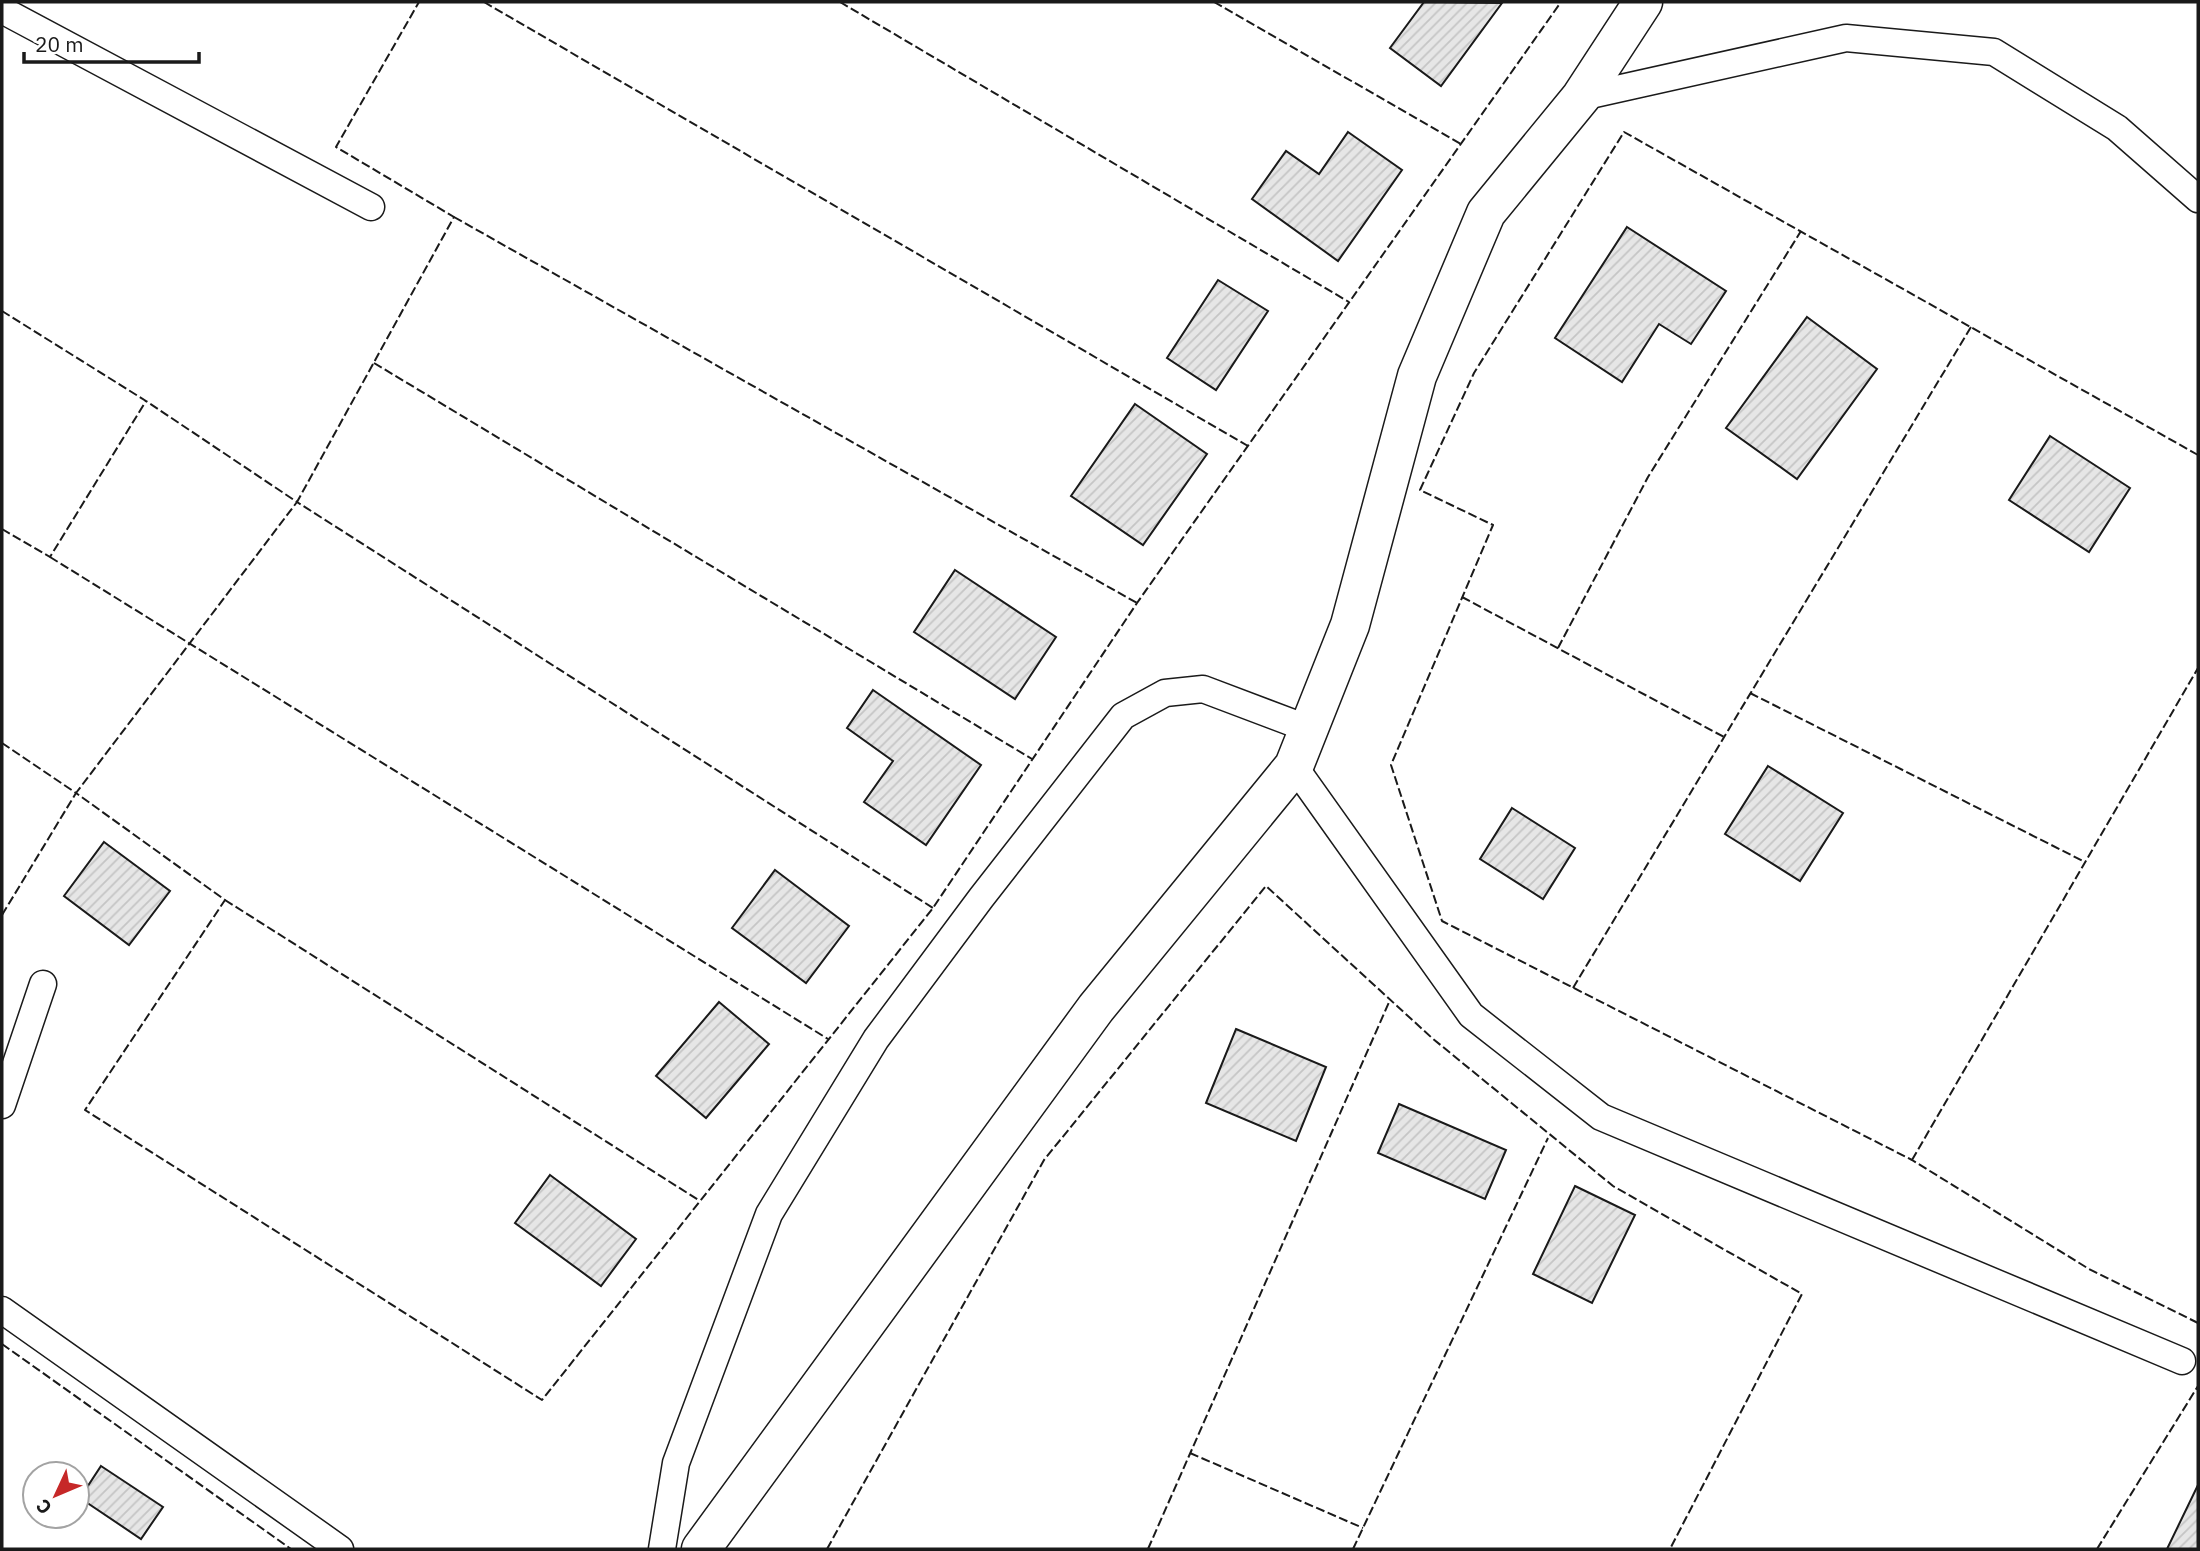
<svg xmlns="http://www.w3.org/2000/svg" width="2200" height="1551" viewBox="0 0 2200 1551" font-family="'IBM Plex Sans',sans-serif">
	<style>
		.building { fill: url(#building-hatch); stroke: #1a1a1a; stroke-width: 2 }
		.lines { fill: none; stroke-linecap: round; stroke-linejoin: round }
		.service-casing { stroke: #1a1a1a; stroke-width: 29 }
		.minor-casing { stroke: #1a1a1a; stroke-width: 41 }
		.service { stroke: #fff; stroke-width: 26 }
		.minor { stroke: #fff; stroke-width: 38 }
		.fence { stroke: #1a1a1a; stroke-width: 2; stroke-dasharray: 9 3.5; stroke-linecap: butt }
	</style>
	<defs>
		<pattern id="building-hatch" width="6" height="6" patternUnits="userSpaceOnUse" patternTransform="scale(1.75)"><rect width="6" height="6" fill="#e6e6e6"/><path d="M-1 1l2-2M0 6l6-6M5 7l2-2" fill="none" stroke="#c5c5c5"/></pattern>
	</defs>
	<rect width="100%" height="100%" fill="#fff"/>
	<g class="building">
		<path d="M1424,2L1502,3L1441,86L1390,48Z"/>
		<path d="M1348,132L1402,170L1338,261L1252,199L1286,151L1319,174Z"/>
		<path d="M1627,227L1726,291L1691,344L1659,324L1622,382L1555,338Z"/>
		<path d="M1218,280L1268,311L1216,390L1167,358Z"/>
		<path d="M1807,317L1877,369L1797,479L1726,428Z"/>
		<path d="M1135,404L1207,454L1143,545L1071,496Z"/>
		<path d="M2050,436L2130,488L2089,552L2009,500Z"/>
		<path d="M955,570L1056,637L1015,699L914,632Z"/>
		<path d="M873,690L981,765L926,845L864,802L893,761L847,728Z"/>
		<path d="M1768,766L1843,813L1800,881L1725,834Z"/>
		<path d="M1512,808L1575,848L1543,899L1480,859Z"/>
		<path d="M104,842L170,891L129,945L64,896Z"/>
		<path d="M775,870L849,926L806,983L732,928Z"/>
		<path d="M719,1002L769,1044L706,1118L656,1076Z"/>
		<path d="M1236,1029L1326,1067L1296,1141L1206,1103Z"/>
		<path d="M1399,1104L1506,1150L1485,1199L1378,1153Z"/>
		<path d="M550,1175L636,1239L601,1286L515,1223Z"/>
		<path d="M1575,1186L1635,1215L1592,1303L1533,1274Z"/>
		<path d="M101,1466L163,1507L141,1539L80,1498Z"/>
		<path d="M2198,1485V1549H2167Z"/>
	</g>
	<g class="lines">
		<g class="service-casing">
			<g id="service">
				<path d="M2,10L371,207"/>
				<path d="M1581,97L1846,38L1994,52L2117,128L2198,199"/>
				<path d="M1294,766L1471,1015L1601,1117L2182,1361"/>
				<path d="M2,1105L43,984"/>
				<path d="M2,1310L340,1549"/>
				<path d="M662,1549L676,1463L769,1214L876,1039L981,898L1123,716L1165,693L1203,689L1309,729"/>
			</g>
		</g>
		<g class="minor-casing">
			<path id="minor" d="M701,1549L1096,1008L1294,766L1350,625L1417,376L1486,213L1581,97L1643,2"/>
		</g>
		<use href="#service" class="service"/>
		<use href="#minor" class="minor"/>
		<g class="fence">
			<path d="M484,2L1248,446"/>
			<path d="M840,2L1349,302"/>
			<path d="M1214,2L1461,144"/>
			<path d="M454,217L1137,603"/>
			<path d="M2,311L146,401L297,502L454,217L336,147L419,2"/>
			<path d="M374,363L1032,759"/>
			<path d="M2198,455L1624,132L1474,373L1420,490L1493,525L1391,765L1442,921L1912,1160L2089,1269L2198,1323"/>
			<path d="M2,529L50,557L146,401"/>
			<path d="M50,557L828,1039"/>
			<path d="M1462,597L1724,737"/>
			<path d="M1558,648L1648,477L1801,231"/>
			<path d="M1750,693L2085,862"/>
			<path d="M2,743L76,793L297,502L933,908"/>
			<path d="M225,900L700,1201"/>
			<path d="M2,915L76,793L225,900L85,1110L542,1400L933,908L1137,603L1561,2"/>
			<path d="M1573,988L1971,327"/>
			<path d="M1912,1160L2198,668"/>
			<path d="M2,1344L291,1549"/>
			<path d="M1190,1453L1363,1528"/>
			<path d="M827,1549L1044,1160L1266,886L1432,1038L1613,1186L1802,1294L1670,1549"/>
			<path d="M1148,1549L1390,1000"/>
			<path d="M1353,1549L1548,1138"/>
			<path d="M2097,1549L2198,1386"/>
		</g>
	</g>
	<rect width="2200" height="1551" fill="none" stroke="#1a1a1a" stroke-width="7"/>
	<g transform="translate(56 1495) rotate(226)"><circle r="33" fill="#ffffff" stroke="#a3a3a3" stroke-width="2"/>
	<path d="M0-5L12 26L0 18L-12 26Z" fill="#c62828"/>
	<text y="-10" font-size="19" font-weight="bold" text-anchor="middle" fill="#1a1a1a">С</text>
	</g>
	<path d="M24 52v10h175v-10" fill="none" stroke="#1a1a1a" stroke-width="3.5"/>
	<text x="35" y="52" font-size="21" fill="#1a1a1a" stroke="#ffffff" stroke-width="5" paint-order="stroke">20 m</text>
</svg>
